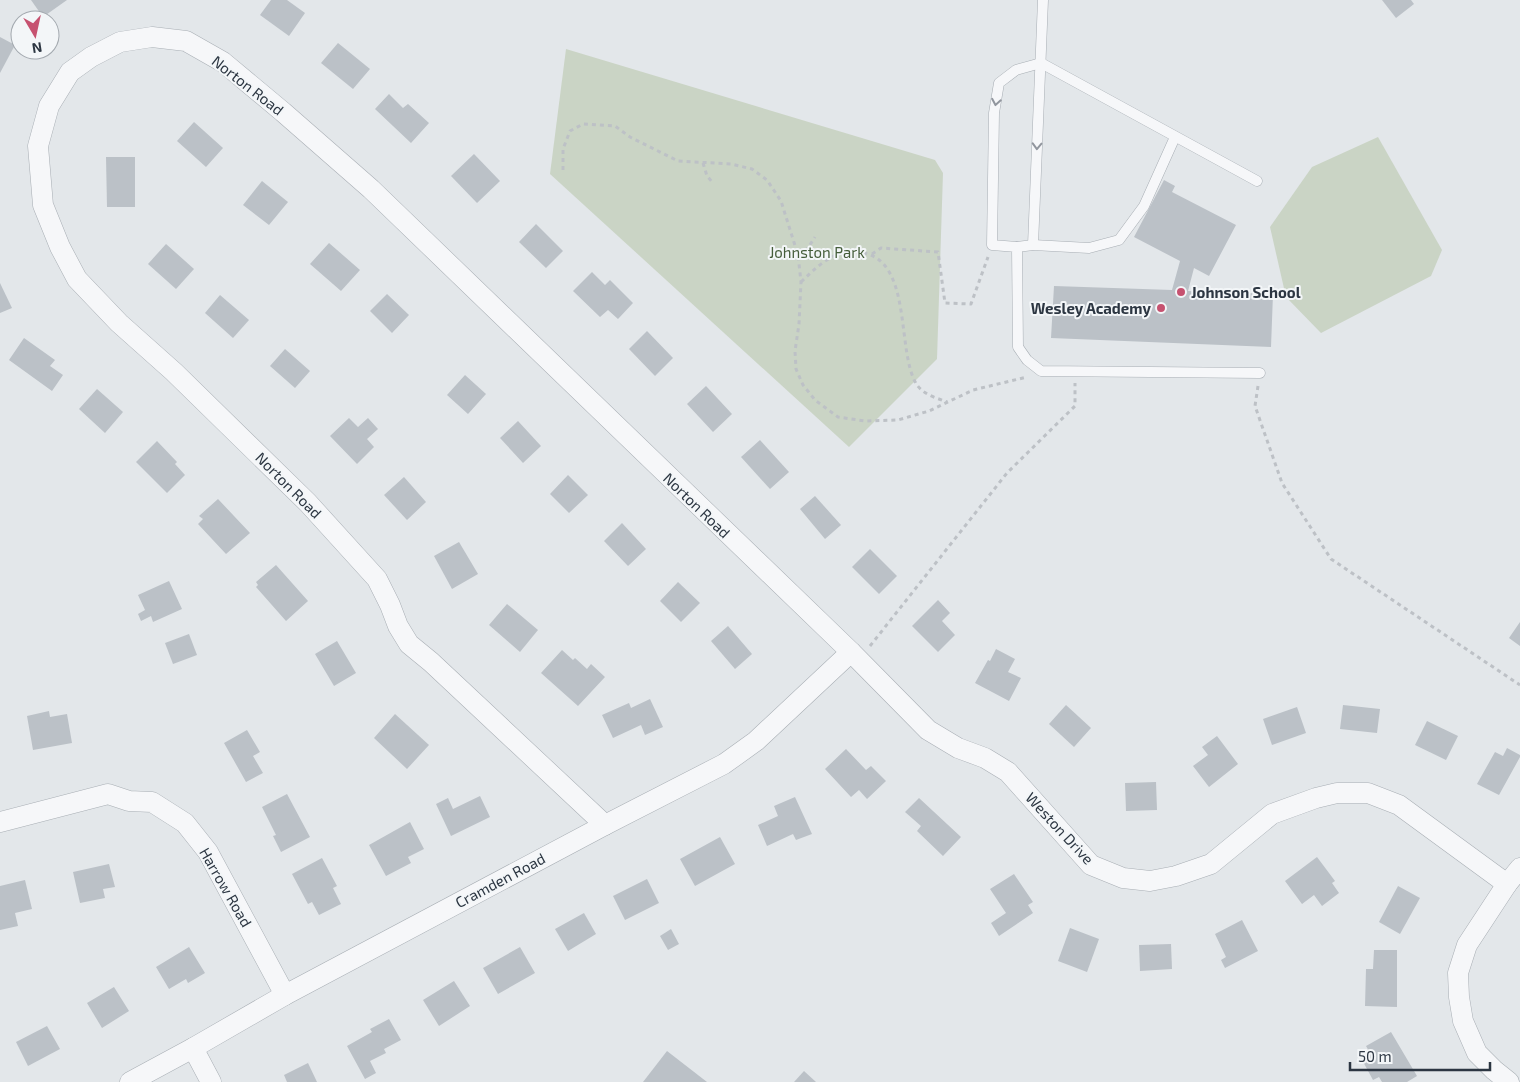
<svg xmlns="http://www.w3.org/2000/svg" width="1520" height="1082" viewBox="0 0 1520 1082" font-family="'Exo 2',sans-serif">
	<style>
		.green { fill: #cad4c5 }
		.building { fill: #bbc1c7 }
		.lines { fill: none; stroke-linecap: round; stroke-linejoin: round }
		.lane-casing { stroke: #a8aeb4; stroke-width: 11 }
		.street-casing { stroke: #a8aeb4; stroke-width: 21 }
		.path { stroke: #bdc1c6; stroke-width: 3; stroke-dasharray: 4 4; stroke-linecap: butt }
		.lane { stroke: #f6f7f9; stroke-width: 10 }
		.street { stroke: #f6f7f9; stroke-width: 20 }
		.oneway { stroke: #91969e }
		.poi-dot { fill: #c65270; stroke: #f3f6f8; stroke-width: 2 }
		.labels { text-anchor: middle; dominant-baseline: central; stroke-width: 4; stroke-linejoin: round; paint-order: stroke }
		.street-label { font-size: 15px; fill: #2c3642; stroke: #f3f6f8 }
		.park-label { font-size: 15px; fill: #455d3a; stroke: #f3f6f8 }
		.poi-label { font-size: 15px; font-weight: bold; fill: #2c3642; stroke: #f3f6f8; text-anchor: start }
	</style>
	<rect width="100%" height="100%" fill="#e3e7ea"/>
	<g class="green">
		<path d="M566,49L935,160L943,173L937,359L849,447L550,174Z"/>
		<path d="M1378,137L1442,250L1431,276L1321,333L1286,297L1270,227L1312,167Z"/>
	</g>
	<g class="building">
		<path d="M31,0H67L43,17Z"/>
		<path d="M271,0H287L305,13L289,36L260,15Z"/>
		<path d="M1382,0H1411L1414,4L1396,18Z"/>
		<path d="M0,37L15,45L0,73Z"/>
		<path d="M338,43L370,69L353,89L321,63Z"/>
		<path d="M389,94L403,108L408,104L429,123L411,143L375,109Z"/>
		<path d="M194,122L223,148L206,167L177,141Z"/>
		<path d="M474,154L500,181L477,203L451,176Z"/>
		<path d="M106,157H135V207H107Z"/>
		<path d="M1164,180L1175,186L1172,192L1236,225L1209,276L1194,268L1188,291L1273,294L1271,347L1051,338L1054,286L1172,290L1180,261L1134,237Z"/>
		<path d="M262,181L288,202L269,225L243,205Z"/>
		<path d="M536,224L563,251L546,268L519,242Z"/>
		<path d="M329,243L360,270L341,291L310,264Z"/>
		<path d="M166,244L194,269L176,289L148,264Z"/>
		<path d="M592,272L605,285L610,280L633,303L618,319L608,310L600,317L573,291Z"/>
		<path d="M0,283L12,308L0,313Z"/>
		<path d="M387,294L409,315L392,333L370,311Z"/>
		<path d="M220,295L249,320L233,338L205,313Z"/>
		<path d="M647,331L673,358L655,376L629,349Z"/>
		<path d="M24,338L55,360L50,366L63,375L52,391L9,360Z"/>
		<path d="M285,349L310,371L295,388L270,366Z"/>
		<path d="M465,375L486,394L468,414L447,395Z"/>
		<path d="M706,386L732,414L713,432L687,404Z"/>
		<path d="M97,389L123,412L105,433L79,409Z"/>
		<path d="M349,418L358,427L368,418L378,429L367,439L374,447L357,464L330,436Z"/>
		<path d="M518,421L541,446L523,463L500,438Z"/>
		<path d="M760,440L789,472L770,489L741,457Z"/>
		<path d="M157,441L177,462L175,464L185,475L167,493L136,462Z"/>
		<path d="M568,475L588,495L569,513L550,494Z"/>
		<path d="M404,477L426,502L407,520L384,495Z"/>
		<path d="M815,496L841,525L825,539L800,509Z"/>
		<path d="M218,499L250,533L226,554L198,524L203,519L199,516Z"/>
		<path d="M622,523L646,549L628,566L604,541Z"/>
		<path d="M459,542L478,574L452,589L434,556Z"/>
		<path d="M870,549L897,576L879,594L852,567Z"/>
		<path d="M276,565L308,601L286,621L256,587L258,585L256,582Z"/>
		<path d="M169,581L182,609L153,622L151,616L141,621L138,614L145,610L138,595Z"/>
		<path d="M678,582L700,603L681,622L660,601Z"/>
		<path d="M938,600L950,613L942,621L955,635L938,652L912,626Z"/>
		<path d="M507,604L538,630L520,652L489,625Z"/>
		<path d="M1520,622V646L1509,638Z"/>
		<path d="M728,626L752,654L735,669L711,641Z"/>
		<path d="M189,634L197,655L173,664L165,643Z"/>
		<path d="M337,641L356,673L334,686L315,654Z"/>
		<path d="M996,649L1015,659L1008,672L1021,678L1009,701L975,683L988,660L990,661Z"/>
		<path d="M562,650L573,660L575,658L587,669L591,664L605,677L578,706L541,673Z"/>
		<path d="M650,699L663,727L645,735L641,725L613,738L602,715L629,703L631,708Z"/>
		<path d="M1066,705L1091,728L1074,747L1049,724Z"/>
		<path d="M1343,705L1380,709L1377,733L1340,729Z"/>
		<path d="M1297,707L1306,733L1272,745L1263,719Z"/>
		<path d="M49,711L50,717L67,714L72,743L33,750L27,716Z"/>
		<path d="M395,714L429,745L407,769L374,738Z"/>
		<path d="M1427,721L1458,736L1446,760L1415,745Z"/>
		<path d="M247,730L260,752L253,756L263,773L246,782L224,743Z"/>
		<path d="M1217,736L1238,764L1209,787L1193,766L1208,755L1202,747Z"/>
		<path d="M1507,748L1520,755V757L1499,795L1477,784L1495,752L1503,756Z"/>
		<path d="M846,749L866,770L871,766L886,781L867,799L859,790L851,797L825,769Z"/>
		<path d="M1156,782L1157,810L1126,811L1125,783Z"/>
		<path d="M287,794L310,837L281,852L273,836L276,835L262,807Z"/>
		<path d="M480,796L490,817L451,836L436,804L448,798L453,809Z"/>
		<path d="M795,797L812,834L796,840L793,834L767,846L758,825L778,816L774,806Z"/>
		<path d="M919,798L961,837L943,856L917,831L921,826L905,812Z"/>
		<path d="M410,822L424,849L408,857L411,863L386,876L369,845Z"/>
		<path d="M720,837L735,864L695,886L680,859Z"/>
		<path d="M1317,857L1335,881L1332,883L1339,893L1322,906L1314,895L1302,904L1285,881Z"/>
		<path d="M322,858L337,886L333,888L341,904L319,915L312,902L308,904L292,874Z"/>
		<path d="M109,864L115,887L103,889L105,898L80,903L73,872Z"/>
		<path d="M1014,874L1033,902L1028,905L1033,913L999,936L991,923L1006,913L990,889Z"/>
		<path d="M647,879L659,903L625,920L613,896Z"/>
		<path d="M25,880L32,909L15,913L18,926L0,930V886Z"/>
		<path d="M1398,886L1420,898L1400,934L1379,922Z"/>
		<path d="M584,913L596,934L568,951L555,929Z"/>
		<path d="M1242,920L1258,951L1225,968L1221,960L1226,957L1215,934Z"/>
		<path d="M1070,928L1099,939L1087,972L1058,961Z"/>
		<path d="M671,929L679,944L668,950L660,936Z"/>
		<path d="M1171,944L1172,969L1140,971L1139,945Z"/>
		<path d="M189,947L205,973L188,983L186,979L169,989L156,967Z"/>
		<path d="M520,947L535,973L498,994L483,968Z"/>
		<path d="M1374,950H1397V1007L1365,1006L1366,969H1373Z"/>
		<path d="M454,981L470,1006L439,1026L423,1000Z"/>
		<path d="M114,987L129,1011L102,1028L87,1003Z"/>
		<path d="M389,1019L401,1040L384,1049L386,1053L370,1061L376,1073L365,1079L347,1046L372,1032L370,1029Z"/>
		<path d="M47,1026L60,1049L28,1066L16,1042Z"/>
		<path d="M1391,1032L1417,1076L1407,1082H1382L1379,1077L1373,1080L1361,1058L1370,1053L1366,1046Z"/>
		<path d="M667,1051L707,1082H643Z"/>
		<path d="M308,1063L317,1082H287L284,1075Z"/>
		<path d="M804,1071L816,1082H794Z"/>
	</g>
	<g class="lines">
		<g class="lane-casing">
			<g id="lane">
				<path d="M1257,181L1041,63L1016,70L999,83L994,113L992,245L1017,247L1018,347L1027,360L1041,371L1260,373"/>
				<path d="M1033,245L1043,0"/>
				<path d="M1017,247L1033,245L1089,248L1119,240L1144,206L1175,137"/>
			</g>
		</g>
		<g class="street-casing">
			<g id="street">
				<path d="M0,822L108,794L129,801L152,802L185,823L208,852L285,995"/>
				<path d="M605,825L431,662L409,644L398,626L390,605L377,579L308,503L174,372L119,323L77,279L60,247L43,205L38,146L49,106L70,72L91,57L120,42L152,37L186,41L223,62L283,112L371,189L851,652L928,730L958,748L985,758L1008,772L1091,865L1123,878L1150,881L1176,876L1211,864L1272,814L1316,798L1337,793H1368L1399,805L1507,884"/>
				<path d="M193,1048L211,1082"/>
				<path d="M130,1082L193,1048L285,995L605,825L724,764L756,741L851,652"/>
				<path d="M1509,1082L1494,1070L1477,1053L1463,1021L1459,997L1458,973L1467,945L1507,884L1520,868"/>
			</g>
		</g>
		<g class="path">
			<path d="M703,163L707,176L713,183"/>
			<path d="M563,170V149L570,131L583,124L615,126L630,137L678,161L731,164L752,169L767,180L781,201L798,255L801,282L799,324L795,351L796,369L803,385L815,400L838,417L865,421L898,420L929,411L973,390L1027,377"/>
			<path d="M872,254L881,248L938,252L945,303L971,304L988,257"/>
			<path d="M798,255L808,248L815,237"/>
			<path d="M801,282C820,264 836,247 864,253C913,263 896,353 917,385C924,395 937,398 947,402"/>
			<path d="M1258,386L1255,406L1282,483L1331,559L1520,685"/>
			<path d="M870,646L1007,473L1075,406V383"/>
		</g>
		<use href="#lane" class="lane"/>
		<use href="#street" class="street"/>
	</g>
	<defs><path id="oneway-chevron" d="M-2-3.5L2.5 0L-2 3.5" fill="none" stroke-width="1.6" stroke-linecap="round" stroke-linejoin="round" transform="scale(1.25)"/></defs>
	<g class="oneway">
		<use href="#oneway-chevron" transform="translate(996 102) rotate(100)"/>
		<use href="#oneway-chevron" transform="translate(1037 146) rotate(92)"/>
	</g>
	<g class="poi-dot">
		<circle cx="1181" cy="292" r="5"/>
		<circle cx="1161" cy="308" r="5"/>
	</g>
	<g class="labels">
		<g class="street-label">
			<text transform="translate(248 85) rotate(38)">Norton Road</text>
			<text transform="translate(289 485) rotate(45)">Norton Road</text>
			<text transform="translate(697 505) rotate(44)">Norton Road</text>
			<text transform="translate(1060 828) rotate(47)">Weston Drive</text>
			<text transform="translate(500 880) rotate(-28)">Cramden Road</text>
			<text transform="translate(226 887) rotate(60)">Harrow Road</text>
		</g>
		<g class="park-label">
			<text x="817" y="252">Johnston Park</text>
		</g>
		<g class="poi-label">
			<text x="1191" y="292">Johnson School</text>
			<text x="1151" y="308" text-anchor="end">Wesley Academy</text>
		</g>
	</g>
	<g transform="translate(35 35) rotate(171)"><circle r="24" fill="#f3f6f8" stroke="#a3a9af"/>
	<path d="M0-4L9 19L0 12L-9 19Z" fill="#c65270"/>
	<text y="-8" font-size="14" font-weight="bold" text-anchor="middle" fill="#2c3642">N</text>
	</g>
	<path d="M1350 1062v8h140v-8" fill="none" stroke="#2c3642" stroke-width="2.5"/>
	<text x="1358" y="1062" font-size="15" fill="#2c3642" stroke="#f3f6f8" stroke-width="4" paint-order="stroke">50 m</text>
</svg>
